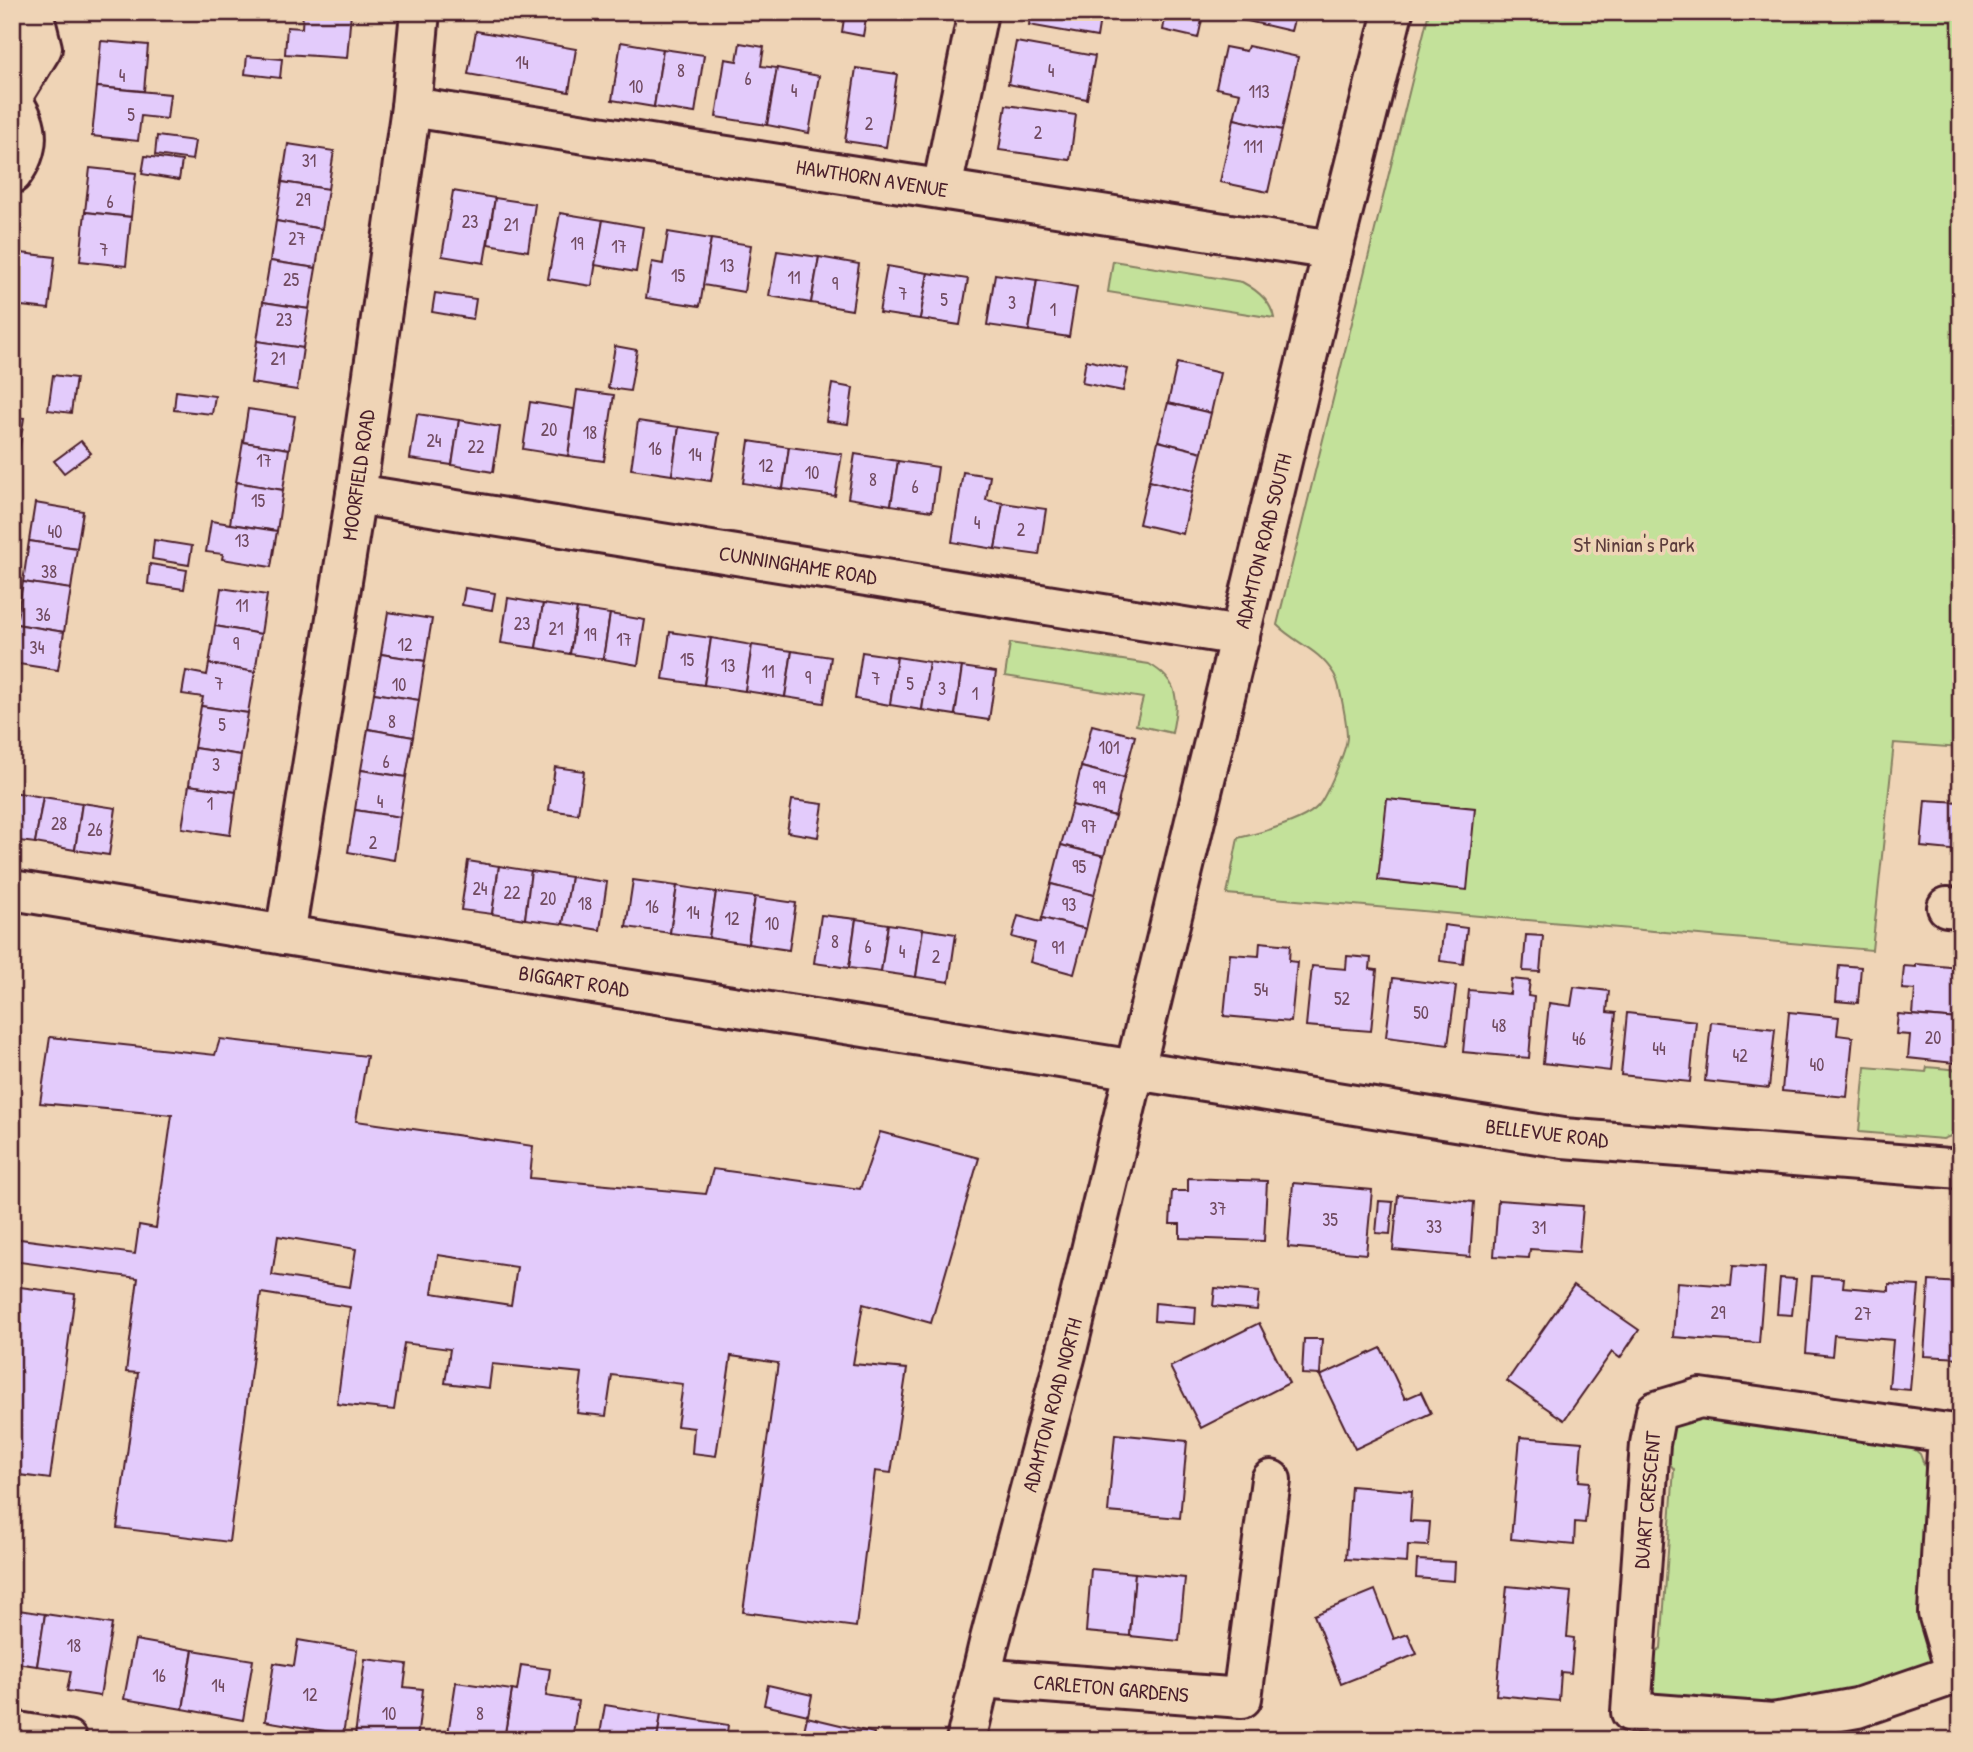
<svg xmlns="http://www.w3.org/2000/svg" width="1973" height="1752" viewBox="0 0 1973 1752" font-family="'Patrick Hand',sans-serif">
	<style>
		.green { fill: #c3e19a; stroke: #868062; stroke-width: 2 }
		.building { fill: #e3cbfb; stroke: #4a1f2b; stroke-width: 2; fill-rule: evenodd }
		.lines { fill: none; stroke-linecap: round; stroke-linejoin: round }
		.minor-casing { stroke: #4a1f2b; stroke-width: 44 }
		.minor { stroke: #efd4b6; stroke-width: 38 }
		.labels { text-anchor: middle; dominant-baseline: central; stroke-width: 7; stroke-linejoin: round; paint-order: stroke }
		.number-label { font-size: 18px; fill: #704a5f }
		.street-label { font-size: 21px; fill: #4a1f2b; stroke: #efd4b6 }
		.park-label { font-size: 21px; fill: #5c3c3c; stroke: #efd4b6 }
	</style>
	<rect width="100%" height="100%" fill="#efd4b6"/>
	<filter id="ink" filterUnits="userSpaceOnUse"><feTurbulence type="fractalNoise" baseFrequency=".0143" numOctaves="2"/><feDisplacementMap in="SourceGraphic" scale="14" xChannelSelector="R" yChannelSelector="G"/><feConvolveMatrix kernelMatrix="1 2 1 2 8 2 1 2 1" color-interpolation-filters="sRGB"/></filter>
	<g filter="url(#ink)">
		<g class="green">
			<path d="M1429,12H1961V748L1894,743L1872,950L1227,894L1238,838C1259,833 1304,822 1318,806C1326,797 1347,749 1347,737C1347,724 1340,684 1334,674C1318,648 1296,644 1277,625Z"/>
			<path d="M1113,261L1242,282C1257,290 1271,301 1274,318L1108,292Z"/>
			<path d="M1010,643L1149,664C1181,682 1178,702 1172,733L1136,725L1143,698L1005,676Z"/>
			<path d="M1865,1067L1926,1072L1927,1067L1961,1070V1132L1943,1139L1859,1132Z"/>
			<path d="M1688,1416L1903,1440L1920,1454L1928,1475L1921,1570L1924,1623L1935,1669L1777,1711L1659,1703L1647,1689V1658L1661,1648L1674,1469L1665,1458L1674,1421Z"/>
		</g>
		<g class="building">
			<path d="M138,12H170L171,16L139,19Z"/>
			<path d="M303,12H351L347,58L285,54L287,27L302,28Z"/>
			<path d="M845,12H867L863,36L842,32Z"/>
			<path d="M1031,12H1101L1097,37L1029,25Z"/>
			<path d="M1166,12L1202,20L1198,38L1163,30Z"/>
			<path d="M1232,12H1296L1291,31L1230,17Z"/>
			<path d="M476,31L576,49L569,92L468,74Z"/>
			<path d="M101,41L148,45L144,91L97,87Z"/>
			<path d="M621,42L663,49L654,107L612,100Z"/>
			<path d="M1016,42L1095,56L1087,99L1008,84Z"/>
			<path d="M740,43L764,47L761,66L777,68L767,125L716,117L725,59L737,61Z"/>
			<path d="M1248,46L1298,57L1282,130L1234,119L1240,93L1216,88L1225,47L1246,51Z"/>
			<path d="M663,49L704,55L695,113L654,107Z"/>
			<path d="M247,56L282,59L280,78L245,74Z"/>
			<path d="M777,68L819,76L809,133L767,125Z"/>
			<path d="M856,68L897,74L886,147L845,141Z"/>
			<path d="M97,87L170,94L167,119L141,116L138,141L92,136Z"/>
			<path d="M1006,105L1076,115L1070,160L999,150Z"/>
			<path d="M1234,119L1282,130L1268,192L1220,182Z"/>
			<path d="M157,136L195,141L192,160L155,155Z"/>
			<path d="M288,144L334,151L328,189L282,182Z"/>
			<path d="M145,156L182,161L179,180L142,174Z"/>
			<path d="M90,168L136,173L131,217L85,212Z"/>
			<path d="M282,182L328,189L322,229L276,221Z"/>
			<path d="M453,191L495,198L484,263L442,256Z"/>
			<path d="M495,198L535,204L528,251L488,244Z"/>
			<path d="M85,212L131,217L126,266L80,261Z"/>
			<path d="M560,213L603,220L592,286L548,279Z"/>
			<path d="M603,220L643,227L636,272L595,265Z"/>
			<path d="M276,221L322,229L316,268L270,261Z"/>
			<path d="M668,232L711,239L700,306L646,298L652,262L663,264Z"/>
			<path d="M711,239L751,245L744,292L703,285Z"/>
			<path d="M777,251L819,257L811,303L769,296Z"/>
			<path d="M12,252L55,257L49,309L12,305Z"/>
			<path d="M819,257L859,264L852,310L811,303Z"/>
			<path d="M270,261L316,268L309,309L263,302Z"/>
			<path d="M887,266L928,273L920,319L879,313Z"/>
			<path d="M928,273L968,279L960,325L920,319Z"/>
			<path d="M995,274L1037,280L1029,331L987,325Z"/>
			<path d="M1037,280L1077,287L1069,337L1029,331Z"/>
			<path d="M435,293L476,299L473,319L432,312Z"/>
			<path d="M263,302L309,309L303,348L257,341Z"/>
			<path d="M257,341L303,348L297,390L251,383Z"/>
			<path d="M615,346L637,350L630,391L608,388Z"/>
			<path d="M1086,360L1128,369L1123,391L1082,383Z"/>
			<path d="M1177,363L1220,373L1211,413L1168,403Z"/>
			<path d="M53,375L76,378L71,413L48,410Z"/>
			<path d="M832,384L853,388L848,424L826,421Z"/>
			<path d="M577,390L614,395L604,461L568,456Z"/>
			<path d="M176,391L215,396L212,414L174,410Z"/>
			<path d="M530,402L574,409L568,456L523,449Z"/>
			<path d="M1168,403L1211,413L1202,452L1158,441Z"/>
			<path d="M248,409L295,416L289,449L243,442Z"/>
			<path d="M417,414L459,420L452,465L410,459Z"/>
			<path d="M12,417L24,418L17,465L12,464Z"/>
			<path d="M459,420L500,427L493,472L452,465Z"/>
			<path d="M638,421L679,427L672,475L631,469Z"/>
			<path d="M679,427L719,433L711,481L672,475Z"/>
			<path d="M81,441L91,453L64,473L54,461Z"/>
			<path d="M749,441L789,447L783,489L743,483Z"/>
			<path d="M1158,441L1202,452L1192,492L1149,481Z"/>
			<path d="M243,442L289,449L283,490L236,482Z"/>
			<path d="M789,447L842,454L835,496L783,489Z"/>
			<path d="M855,454L898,461L891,505L848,498Z"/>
			<path d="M898,461L938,467L932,511L891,505Z"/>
			<path d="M963,472L990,476L986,500L1003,503L995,549L952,542Z"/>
			<path d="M1149,481L1192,492L1183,534L1139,524Z"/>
			<path d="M236,482L283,490L277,531L230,524Z"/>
			<path d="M35,503L83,511L77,548L29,541Z"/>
			<path d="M1003,503L1046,509L1039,555L995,549Z"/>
			<path d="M211,521L277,531L271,567L222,559L223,554L206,552Z"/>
			<path d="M154,540L192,546L189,565L152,559Z"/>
			<path d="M29,541L77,548L71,589L23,582Z"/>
			<path d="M150,564L187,570L184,589L148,584Z"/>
			<path d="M23,582L71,589L64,632L16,624Z"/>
			<path d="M221,588L267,595L261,634L215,626Z"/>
			<path d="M465,588L495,593L492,610L462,605Z"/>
			<path d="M508,598L543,604L536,648L501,643Z"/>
			<path d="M543,604L577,609L570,654L536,648Z"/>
			<path d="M577,609L610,614L603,659L570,654Z"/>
			<path d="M388,612L432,619L425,661L381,654Z"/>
			<path d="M610,614L645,620L638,665L603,659Z"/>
			<path d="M16,624L64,632L58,670L12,663Z"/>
			<path d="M215,626L261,634L255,672L209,664Z"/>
			<path d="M670,632L711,638L704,685L663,679Z"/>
			<path d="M711,638L752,645L745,691L704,685Z"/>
			<path d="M752,645L792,651L785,697L745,691Z"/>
			<path d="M792,651L831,657L824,703L785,697Z"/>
			<path d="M862,652L897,657L890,705L855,699Z"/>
			<path d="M381,654L425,661L419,700L374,693Z"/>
			<path d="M897,657L929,662L922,710L890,705Z"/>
			<path d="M929,662L962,667L955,715L922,710Z"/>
			<path d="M209,664L255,672L248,713L201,706L203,697L182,694L186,671L207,675Z"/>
			<path d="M962,667L996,672L989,720L955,715Z"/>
			<path d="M374,693L419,700L413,737L368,729Z"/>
			<path d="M201,706L248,713L241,755L194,748Z"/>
			<path d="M1092,725L1135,736L1124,778L1081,767Z"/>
			<path d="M368,729L413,737L406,777L361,770Z"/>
			<path d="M194,748L241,755L236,792L189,785Z"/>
			<path d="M555,767L584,771L578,814L549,810Z"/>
			<path d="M1081,767L1124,778L1115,816L1072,805Z"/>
			<path d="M361,770L406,777L400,817L355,810Z"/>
			<path d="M189,785L236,792L230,835L182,828Z"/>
			<path d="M12,792L43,797L35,843L12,840Z"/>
			<path d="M43,797L82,803L75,850L35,843Z"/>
			<path d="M1387,799L1475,808L1467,890L1378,880Z"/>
			<path d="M792,800L823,804L818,837L787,832Z"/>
			<path d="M1925,800L1961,802V851L1921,847Z"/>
			<path d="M82,803L116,808L109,855L75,850Z"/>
			<path d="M1072,805L1115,816L1104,856L1061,845Z"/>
			<path d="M355,810L400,817L394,860L348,852Z"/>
			<path d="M1061,845L1104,856L1094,895L1051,884Z"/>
			<path d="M468,861L499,866L492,914L461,910Z"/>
			<path d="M499,866L531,871L525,919L492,914Z"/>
			<path d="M531,871L571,877L563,924L525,919Z"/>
			<path d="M571,877L607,882L600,930L563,924Z"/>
			<path d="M633,880L677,886L670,933L626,927Z"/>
			<path d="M1051,884L1094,895L1086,929L1042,918Z"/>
			<path d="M677,886L716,892L709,938L670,933Z"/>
			<path d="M716,892L755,897L748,944L709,938Z"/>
			<path d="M755,897L796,903L789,950L748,944Z"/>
			<path d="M821,915L856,919L849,968L814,963Z"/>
			<path d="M1018,916L1041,922L1042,918L1086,929L1074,974L1030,962L1035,943L1012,937Z"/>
			<path d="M856,919L888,924L881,972L849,968Z"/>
			<path d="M888,924L923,929L916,977L881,972Z"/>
			<path d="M1444,925L1467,928L1463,964L1440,961Z"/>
			<path d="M923,929L956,934L949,982L916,977Z"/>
			<path d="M1526,935L1543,936L1540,972L1523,971Z"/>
			<path d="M1260,942L1290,945L1289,961L1297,962L1291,1022L1224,1016L1230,954L1259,956Z"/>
			<path d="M1347,956L1371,958L1370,969L1377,970L1371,1031L1306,1026L1312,966L1346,969Z"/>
			<path d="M1916,964L1961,968L1958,1019L1913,1015L1915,990L1902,989L1904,966L1916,967Z"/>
			<path d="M1839,965L1861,967L1858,1003L1836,1001Z"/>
			<path d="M1393,978L1456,986L1448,1045L1386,1037Z"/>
			<path d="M1511,979L1530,981L1528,996L1534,997L1529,1058L1463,1052L1469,990L1510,994Z"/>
			<path d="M1574,987L1609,991L1607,1012L1616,1013L1610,1071L1543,1063L1549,1003L1571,1006Z"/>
			<path d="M1789,1012L1839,1017L1837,1035L1853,1037L1847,1097L1782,1091Z"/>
			<path d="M1627,1013L1696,1021L1690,1082L1621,1075Z"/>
			<path d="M1898,1014L1958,1019L1954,1063L1908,1058L1910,1035L1896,1034Z"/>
			<path d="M1711,1022L1775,1029L1769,1088L1705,1081Z"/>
			<path d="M50,1037L215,1055L220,1039L367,1056L356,1121L533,1146L530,1178L706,1194L713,1169L860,1189L880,1132L979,1158L931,1323L863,1304L853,1364L907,1369L891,1473L875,1471L856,1627L743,1612L778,1363L731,1356L716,1456L692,1453L694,1428L677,1426L683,1384L612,1375L606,1416L577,1413L582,1373L492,1364L489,1388L445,1383L450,1349L404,1343L394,1410L337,1404L350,1307L261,1293L229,1542L117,1528L138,1373L126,1372L138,1278L12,1261V1238L135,1254L139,1225L156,1228L172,1115L40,1103ZM278,1236L356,1249L350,1287L272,1275ZM438,1255L517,1267L511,1305L432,1293Z"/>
			<path d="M1188,1178L1267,1181L1264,1241L1180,1238V1224H1170L1172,1191H1188Z"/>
			<path d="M1293,1183L1372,1190L1366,1254L1288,1247Z"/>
			<path d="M1398,1195L1474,1202L1470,1257L1393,1250Z"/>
			<path d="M1498,1200L1583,1206L1579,1252L1530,1249L1529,1258L1494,1256Z"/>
			<path d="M1379,1201L1393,1202L1390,1234L1376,1233Z"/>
			<path d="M1733,1266L1765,1268L1759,1343L1673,1337L1677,1282L1731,1286Z"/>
			<path d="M1812,1276L1844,1278L1843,1287L1889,1291V1284L1919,1286L1910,1390L1889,1388L1893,1340L1834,1335L1832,1356L1806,1353Z"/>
			<path d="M1780,1278L1796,1279L1792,1315L1777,1314Z"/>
			<path d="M1929,1281L1961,1283V1358L1924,1356Z"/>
			<path d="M1574,1285L1639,1330L1620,1358L1612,1352L1564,1420L1507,1381Z"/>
			<path d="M12,1286L75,1294L50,1479L12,1474Z"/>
			<path d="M1215,1288L1259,1292L1257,1310L1213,1306Z"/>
			<path d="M1155,1303L1196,1307L1195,1324L1154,1321Z"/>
			<path d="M1259,1323L1289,1383L1201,1428L1170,1367Z"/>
			<path d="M1304,1339H1322L1320,1375L1302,1374Z"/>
			<path d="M1381,1348L1405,1399L1421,1392L1431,1413L1355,1449L1320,1376Z"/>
			<path d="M1115,1434L1187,1441L1180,1518L1108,1512Z"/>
			<path d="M1520,1437L1582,1442L1579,1481L1589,1482L1585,1523L1575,1522L1574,1545L1511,1539Z"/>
			<path d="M1351,1486L1412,1491L1410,1521L1430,1522L1428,1546L1408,1545L1407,1563L1346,1559Z"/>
			<path d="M1417,1560L1455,1562L1454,1581L1416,1578Z"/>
			<path d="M1091,1569L1135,1573L1130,1636L1086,1632Z"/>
			<path d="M1135,1573L1185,1578L1179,1641L1130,1636Z"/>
			<path d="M1507,1586L1571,1592L1567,1637L1574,1638L1571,1673L1561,1672L1559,1701L1496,1695Z"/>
			<path d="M1375,1590L1394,1639L1408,1634L1417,1654L1341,1684L1314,1615Z"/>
			<path d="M12,1609L45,1614L37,1666L16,1663L12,1685Z"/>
			<path d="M45,1614L112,1624L100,1696L67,1691L71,1671L37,1666Z"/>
			<path d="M135,1640L193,1650L183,1709L124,1699Z"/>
			<path d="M298,1640L357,1650L343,1734L265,1721L274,1663L294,1666Z"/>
			<path d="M193,1650L253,1660L243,1720L183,1709Z"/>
			<path d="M365,1659L407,1664L404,1687L423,1689L417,1740H381L355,1736Z"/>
			<path d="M521,1665L550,1669L546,1696L578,1701L572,1740L504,1739L512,1690L517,1691Z"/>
			<path d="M456,1682L512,1690L504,1739L481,1736V1740H447Z"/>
			<path d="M768,1685L812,1695L808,1715L764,1705Z"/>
			<path d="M605,1705L661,1714L657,1740H599Z"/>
			<path d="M661,1714L728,1725L726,1740H657Z"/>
			<path d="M807,1717L874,1733L872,1740H802Z"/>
		</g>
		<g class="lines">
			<g class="minor-casing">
				<g id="minor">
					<path d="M12,97L42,48L33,12"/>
					<path d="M12,102C31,125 30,150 12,174"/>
					<path d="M411,107L1333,250"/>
					<path d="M942,189L978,12"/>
					<path d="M356,494L1240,636"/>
					<path d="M12,890L285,935L1563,1138L1961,1169"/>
					<path d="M1947,907L1961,908"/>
					<path d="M285,935L356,494L411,107L420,12"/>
					<path d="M1956,1674L1857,1708L1773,1723L1631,1712L1650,1444L1656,1411L1700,1398L1948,1433L1938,1613L1956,1674L1961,1677"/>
					<path d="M980,1678L1242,1698L1271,1480"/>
					<path d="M12,1731L67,1740"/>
					<path d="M966,1740L989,1643L1066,1354L1333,250L1393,12"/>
				</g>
			</g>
			<use href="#minor" class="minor"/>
		</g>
	</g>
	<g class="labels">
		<g class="number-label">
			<text x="522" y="62">14</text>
			<text x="681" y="70">8</text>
			<text x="1051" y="70">4</text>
			<text x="122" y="75">4</text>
			<text x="748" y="78">6</text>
			<text x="636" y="86">10</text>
			<text x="794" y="90">4</text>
			<text x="1259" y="91">113</text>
			<text x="131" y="114">5</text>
			<text x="869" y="123">2</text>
			<text x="1038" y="132">2</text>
			<text x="1253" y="146">111</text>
			<text x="309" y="160">31</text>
			<text x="303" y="199">29</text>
			<text x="110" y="201">6</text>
			<text x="470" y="221">23</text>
			<text x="511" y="224">21</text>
			<text x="297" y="238">27</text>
			<text x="577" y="243">19</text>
			<text x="619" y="246">17</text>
			<text x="104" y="249">7</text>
			<text x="727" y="265">13</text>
			<text x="678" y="275">15</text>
			<text x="794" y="277">11</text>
			<text x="291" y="279">25</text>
			<text x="835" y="283">9</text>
			<text x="903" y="293">7</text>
			<text x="944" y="299">5</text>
			<text x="1012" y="302">3</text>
			<text x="1053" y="309">1</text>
			<text x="284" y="319">23</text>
			<text x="278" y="358">21</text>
			<text x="549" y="429">20</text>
			<text x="590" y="432">18</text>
			<text x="434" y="440">24</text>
			<text x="476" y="446">22</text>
			<text x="655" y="448">16</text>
			<text x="695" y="454">14</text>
			<text x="264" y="460">17</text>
			<text x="766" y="465">12</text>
			<text x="812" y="472">10</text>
			<text x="873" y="479">8</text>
			<text x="915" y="486">6</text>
			<text x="258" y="500">15</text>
			<text x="977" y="522">4</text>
			<text x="1021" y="529">2</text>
			<text x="55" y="531">40</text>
			<text x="242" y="540">13</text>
			<text x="49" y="571">38</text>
			<text x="242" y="605">11</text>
			<text x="43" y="614">36</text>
			<text x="522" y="623">23</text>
			<text x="556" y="628">21</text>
			<text x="590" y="634">19</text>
			<text x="624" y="639">17</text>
			<text x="236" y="643">9</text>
			<text x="405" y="644">12</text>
			<text x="37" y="647">34</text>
			<text x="687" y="659">15</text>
			<text x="728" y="665">13</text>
			<text x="768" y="671">11</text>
			<text x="808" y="677">9</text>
			<text x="876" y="678">7</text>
			<text x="219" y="683">7</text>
			<text x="910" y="683">5</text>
			<text x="399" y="684">10</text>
			<text x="942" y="688">3</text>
			<text x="975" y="693">1</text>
			<text x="392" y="721">8</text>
			<text x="222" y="724">5</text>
			<text x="1109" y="747">101</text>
			<text x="386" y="761">6</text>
			<text x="216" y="764">3</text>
			<text x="1099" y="787">99</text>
			<text x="380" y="801">4</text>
			<text x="210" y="803">1</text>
			<text x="59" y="823">28</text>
			<text x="1089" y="826">97</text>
			<text x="95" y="829">26</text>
			<text x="373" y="842">2</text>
			<text x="1079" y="866">95</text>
			<text x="480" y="888">24</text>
			<text x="512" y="892">22</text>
			<text x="548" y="898">20</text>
			<text x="585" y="903">18</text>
			<text x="1069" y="904">93</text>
			<text x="652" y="906">16</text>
			<text x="693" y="912">14</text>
			<text x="732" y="918">12</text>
			<text x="772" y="923">10</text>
			<text x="835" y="941">8</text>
			<text x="868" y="946">6</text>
			<text x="1058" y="947">91</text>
			<text x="902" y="951">4</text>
			<text x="936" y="956">2</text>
			<text x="1261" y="989">54</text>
			<text x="1342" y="998">52</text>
			<text x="1421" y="1012">50</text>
			<text x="1499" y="1025">48</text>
			<text x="1933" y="1037">20</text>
			<text x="1579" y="1038">46</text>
			<text x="1659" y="1048">44</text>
			<text x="1740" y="1055">42</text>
			<text x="1817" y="1064">40</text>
			<text x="1218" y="1208">37</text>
			<text x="1330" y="1219">35</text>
			<text x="1434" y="1226">33</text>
			<text x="1539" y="1227">31</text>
			<text x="1718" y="1312">29</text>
			<text x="1863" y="1313">27</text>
			<text x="74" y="1645">18</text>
			<text x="159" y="1675">16</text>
			<text x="218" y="1685">14</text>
			<text x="310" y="1694">12</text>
			<text x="389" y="1713">10</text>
			<text x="480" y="1713">8</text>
		</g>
		<g class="street-label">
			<text transform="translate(872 178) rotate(9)">HAWTHORN AVENUE</text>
			<text transform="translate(358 475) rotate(-82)">MOORFIELD ROAD</text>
			<text transform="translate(1263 541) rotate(-76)">ADAMTON ROAD SOUTH</text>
			<text transform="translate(798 565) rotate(9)">CUNNINGHAME ROAD</text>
			<text transform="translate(574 981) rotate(9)">BIGGART ROAD</text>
			<text transform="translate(1547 1133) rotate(7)">BELLEVUE ROAD</text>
			<text transform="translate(1052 1405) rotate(-75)">ADAMTON ROAD NORTH</text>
			<text transform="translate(1647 1500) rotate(-85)">DUART CRESCENT</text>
			<text transform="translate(1111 1688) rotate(5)">CARLETON GARDENS</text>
		</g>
		<g class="park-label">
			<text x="1634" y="544">St Ninian's Park</text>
		</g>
	</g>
	<rect width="1973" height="1752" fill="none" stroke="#efd4b6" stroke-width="42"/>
	<rect x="21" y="21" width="1931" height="1710" fill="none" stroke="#4a1f2b" stroke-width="2.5" filter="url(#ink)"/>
</svg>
